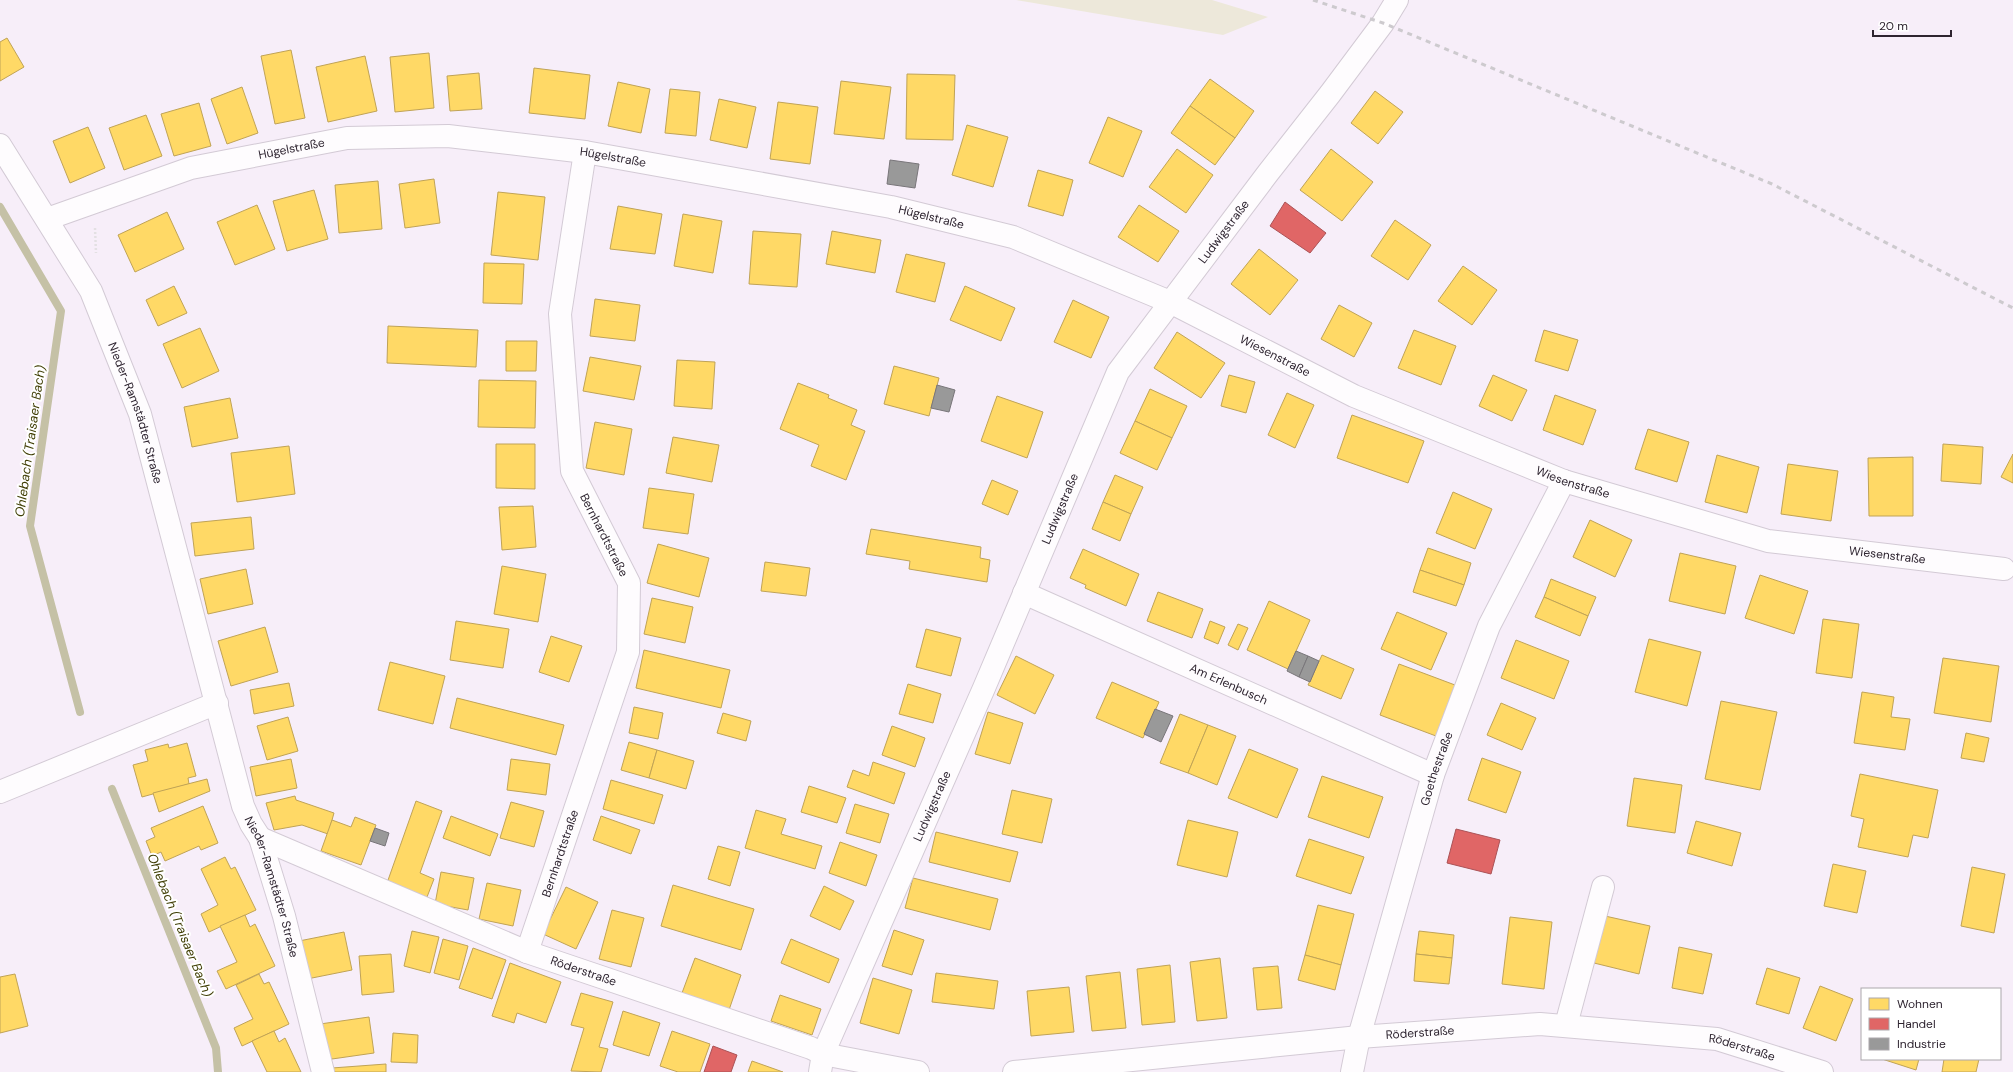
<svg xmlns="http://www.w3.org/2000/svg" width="2013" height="1072" viewBox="0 0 2013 1072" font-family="'DM Sans',sans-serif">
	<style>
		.green { fill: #ede8da }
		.homes { fill: #ffd966; stroke: #c0a356 }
		.shops { fill: #e06666; stroke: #ab5256 }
		.industry { fill: #999; stroke: #79767a }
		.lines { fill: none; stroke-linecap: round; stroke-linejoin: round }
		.stream { stroke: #c5c1a6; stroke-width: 8 }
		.minor-casing { stroke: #d3cad5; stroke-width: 24 }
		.path { stroke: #e3e0e3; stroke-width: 2.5; stroke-dasharray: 2 2; stroke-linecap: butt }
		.minor { stroke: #fefcfe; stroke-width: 22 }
		.rail { stroke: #cdcace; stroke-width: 3; stroke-dasharray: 5 5; stroke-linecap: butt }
		.labels { text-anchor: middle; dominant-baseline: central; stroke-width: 4; stroke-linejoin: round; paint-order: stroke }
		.street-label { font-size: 12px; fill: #2e2430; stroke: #fff }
		.water-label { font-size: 13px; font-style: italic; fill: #403e05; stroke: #fff }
	</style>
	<rect width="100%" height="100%" fill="#f7eef9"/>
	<path class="green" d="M1016,0H1212L1268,17L1223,35Z"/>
	<g class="homes">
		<path d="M7,38L24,67L0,81V42Z"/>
		<path d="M291,50L305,118L275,124L261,56Z"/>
		<path d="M429,53L434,108L395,112L390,57Z"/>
		<path d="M365,56L377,111L328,122L316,67Z"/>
		<path d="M534,68L590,75L585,119L529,113Z"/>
		<path d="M479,73L482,109L450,111L447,76Z"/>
		<path d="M907,74L955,75L953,140L906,139Z"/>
		<path d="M1210,79L1254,111L1235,138L1190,106Z"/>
		<path d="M841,81L891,87L884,139L834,134Z"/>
		<path d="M618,82L650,89L641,133L608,126Z"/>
		<path d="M242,87L258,133L227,144L211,99Z"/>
		<path d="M670,89L700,92L696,136L665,133Z"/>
		<path d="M1375,91L1403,112L1378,144L1351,123Z"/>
		<path d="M719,99L756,107L747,148L710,140Z"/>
		<path d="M778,102L818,107L810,164L770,159Z"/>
		<path d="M199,103L211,146L174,156L161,114Z"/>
		<path d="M1190,106L1235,138L1215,165L1171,133Z"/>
		<path d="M146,115L162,156L124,170L109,128Z"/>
		<path d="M1108,117L1142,131L1123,177L1089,163Z"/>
		<path d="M967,125L1008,137L993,187L952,175Z"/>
		<path d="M88,127L105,168L70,183L53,141Z"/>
		<path d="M1177,149L1213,175L1186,213L1149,187Z"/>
		<path d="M1331,149L1373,182L1342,221L1300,190Z"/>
		<path d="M1038,170L1073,180L1063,216L1028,206Z"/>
		<path d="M434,179L440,223L405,228L399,184Z"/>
		<path d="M378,181L382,229L339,233L335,185Z"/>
		<path d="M314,190L328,239L287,251L273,201Z"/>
		<path d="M498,192L545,197L538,260L491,255Z"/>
		<path d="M257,205L275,249L235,265L217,222Z"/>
		<path d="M1139,205L1179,231L1158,262L1118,237Z"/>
		<path d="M618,206L662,214L655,254L610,249Z"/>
		<path d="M167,212L184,249L135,272L118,235Z"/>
		<path d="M683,214L722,221L713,273L674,266Z"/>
		<path d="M1395,220L1431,245L1408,280L1371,256Z"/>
		<path d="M753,231L801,234L797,287L749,284Z"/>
		<path d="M832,231L881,240L875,273L826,264Z"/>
		<path d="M1259,249L1298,280L1270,315L1231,284Z"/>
		<path d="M906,254L945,263L935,302L896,292Z"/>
		<path d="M484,263L524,264L522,304L483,303Z"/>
		<path d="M1463,266L1497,290L1472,325L1438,301Z"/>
		<path d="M174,286L187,313L158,326L146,300Z"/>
		<path d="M965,286L1015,308L1001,341L950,320Z"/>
		<path d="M595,299L640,305L635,341L590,336Z"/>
		<path d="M1073,300L1109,317L1091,358L1054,342Z"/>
		<path d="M1339,305L1372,323L1354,357L1321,339Z"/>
		<path d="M388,326L478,330L476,367L387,363Z"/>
		<path d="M200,328L219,371L182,388L163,344Z"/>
		<path d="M1414,330L1456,346L1441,385L1398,368Z"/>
		<path d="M1544,330L1578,340L1568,371L1535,361Z"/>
		<path d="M1177,332L1225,363L1201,398L1154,368Z"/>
		<path d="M506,341H537L536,371H506Z"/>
		<path d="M590,357L641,366L634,400L583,391Z"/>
		<path d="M677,360L715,362L712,409L674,406Z"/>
		<path d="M894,366L939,378L929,416L884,404Z"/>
		<path d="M1229,375L1255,382L1246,413L1221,406Z"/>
		<path d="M1493,375L1527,390L1512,421L1479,406Z"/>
		<path d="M479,380L536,381L535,428L478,427Z"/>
		<path d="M798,383L829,395L828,398L857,410L851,425L865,431L846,480L811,466L819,445L780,429Z"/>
		<path d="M1150,389L1187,406L1172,438L1135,421Z"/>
		<path d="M1287,393L1314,405L1295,448L1268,435Z"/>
		<path d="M1555,395L1596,410L1583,445L1543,430Z"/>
		<path d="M997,396L1043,412L1027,458L981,441Z"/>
		<path d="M230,398L238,438L192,447L184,407Z"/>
		<path d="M1352,415L1424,441L1408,483L1337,458Z"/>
		<path d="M1135,421L1172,438L1157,470L1120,453Z"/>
		<path d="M595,422L632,429L624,475L586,468Z"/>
		<path d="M1648,429L1689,442L1677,482L1635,469Z"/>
		<path d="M673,437L719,445L712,482L666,473Z"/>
		<path d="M496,444H535V489L496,488Z"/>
		<path d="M1943,444L1983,447L1981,484L1941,481Z"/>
		<path d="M289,446L295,494L237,502L231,453Z"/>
		<path d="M2013,454V483L2001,477Z"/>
		<path d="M1717,455L1759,467L1747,513L1705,502Z"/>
		<path d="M1913,457V516H1869L1868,458Z"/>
		<path d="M1788,464L1838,471L1831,521L1781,514Z"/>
		<path d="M1115,475L1143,487L1131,514L1103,502Z"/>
		<path d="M992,480L1018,491L1008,515L982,504Z"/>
		<path d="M649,488L694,494L688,534L643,528Z"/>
		<path d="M1453,492L1492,509L1475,549L1436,533Z"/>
		<path d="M1103,502L1131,514L1120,541L1092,529Z"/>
		<path d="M533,506L536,547L502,550L499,507Z"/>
		<path d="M251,517L254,549L195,556L191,523Z"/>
		<path d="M1590,520L1632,540L1615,577L1573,557Z"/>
		<path d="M871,529L981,547L980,558L990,560L987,582L909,569L910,561L866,554Z"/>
		<path d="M658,544L709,558L699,597L647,583Z"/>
		<path d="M1428,548L1471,563L1464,585L1420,570Z"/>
		<path d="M1083,549L1139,574L1126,606L1085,588L1086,585L1070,578Z"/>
		<path d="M1680,553L1736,566L1725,614L1669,601Z"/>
		<path d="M765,562L810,568L806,596L761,591Z"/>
		<path d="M502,566L546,574L538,622L494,614Z"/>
		<path d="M246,569L253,604L208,614L200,579Z"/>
		<path d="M1420,570L1464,585L1456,606L1413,592Z"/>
		<path d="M1760,575L1808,591L1794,634L1745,618Z"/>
		<path d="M1551,579L1596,597L1588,616L1544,597Z"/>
		<path d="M1158,592L1203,609L1192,638L1147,621Z"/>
		<path d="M1544,597L1588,616L1580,636L1535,617Z"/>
		<path d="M652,598L693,607L685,643L644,634Z"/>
		<path d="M1269,601L1310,620L1288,669L1247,650Z"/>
		<path d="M1397,612L1447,633L1431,670L1381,649Z"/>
		<path d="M1823,619L1859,624L1852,678L1816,673Z"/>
		<path d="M456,621L509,629L503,668L450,660Z"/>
		<path d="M1210,621L1225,627L1218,644L1204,638Z"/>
		<path d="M1238,624L1248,628L1238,650L1228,645Z"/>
		<path d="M265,627L278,672L231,686L218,641Z"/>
		<path d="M926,629L961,638L951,676L916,667Z"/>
		<path d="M551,636L582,646L569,682L539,672Z"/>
		<path d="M1649,639L1701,652L1687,706L1635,692Z"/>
		<path d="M1516,640L1569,661L1554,699L1501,678Z"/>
		<path d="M644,650L730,670L721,708L636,688Z"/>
		<path d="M1322,655L1354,669L1341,699L1308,685Z"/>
		<path d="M1016,656L1054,675L1035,714L997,695Z"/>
		<path d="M1943,658L1999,666L1991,722L1934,713Z"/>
		<path d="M390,662L445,676L433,724L378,710Z"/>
		<path d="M1399,664L1455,685L1436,736L1380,715Z"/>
		<path d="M1112,682L1159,702L1143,738L1096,718Z"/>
		<path d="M289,683L294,706L254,714L250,690Z"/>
		<path d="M908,684L941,694L933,723L899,714Z"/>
		<path d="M1862,692L1894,697L1891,717L1910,719L1905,750L1854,743Z"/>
		<path d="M457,698L564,725L556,755L450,728Z"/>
		<path d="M1721,701L1777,712L1760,790L1705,779Z"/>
		<path d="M1501,703L1536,718L1522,750L1487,735Z"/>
		<path d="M634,707L663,713L658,739L629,733Z"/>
		<path d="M988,712L1023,723L1010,764L975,754Z"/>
		<path d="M723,713L751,721L746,741L717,733Z"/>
		<path d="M1180,714L1208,725L1188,773L1160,763Z"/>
		<path d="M288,717L298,751L267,760L257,726Z"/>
		<path d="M1208,725L1236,736L1217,785L1188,773Z"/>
		<path d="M892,726L925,738L915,767L882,755Z"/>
		<path d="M1966,733L1989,738L1984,762L1961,758Z"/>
		<path d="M629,742L657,750L649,778L621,770Z"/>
		<path d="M187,743L196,776L188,778L189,784L142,797L133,765L148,761L145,750L168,744L169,748Z"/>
		<path d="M1249,749L1298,769L1277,818L1228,798Z"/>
		<path d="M657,750L694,761L686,789L649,778Z"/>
		<path d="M1482,758L1521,772L1506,813L1468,800Z"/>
		<path d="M291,759L297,788L256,796L250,767Z"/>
		<path d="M511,759L550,764L546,795L507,790Z"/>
		<path d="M873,762L905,773L894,804L847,787L853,770L869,776Z"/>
		<path d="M1860,774L1938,790L1928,838L1913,835L1908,857L1858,847L1864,819L1851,816Z"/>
		<path d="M1322,776L1383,797L1369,838L1308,817Z"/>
		<path d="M1634,778L1682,785L1675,833L1627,826Z"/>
		<path d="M207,779L210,791L159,812L153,793Z"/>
		<path d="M611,780L663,795L654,824L603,809Z"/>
		<path d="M809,786L846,798L837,823L801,812Z"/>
		<path d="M1012,790L1052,799L1042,843L1002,834Z"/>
		<path d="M295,796L296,800L334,813L328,834L302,825L274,830L266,803Z"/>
		<path d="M416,801L442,811L420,873L434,879L427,897L387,883Z"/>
		<path d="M511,802L544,811L534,847L500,838Z"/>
		<path d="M855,804L889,814L880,843L846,833Z"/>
		<path d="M203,806L218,843L201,850L199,846L165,861L161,852L152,856L146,841L155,837L151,828Z"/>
		<path d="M756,810L786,819L781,834L822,846L815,869L745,848Z"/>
		<path d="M451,816L498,834L490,856L443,838Z"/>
		<path d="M601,816L640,830L631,854L593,840Z"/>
		<path d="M355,817L376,825L361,865L321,851L332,820L351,827Z"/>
		<path d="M1188,820L1238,832L1227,877L1177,865Z"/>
		<path d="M1696,821L1741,833L1732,866L1687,853Z"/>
		<path d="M936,832L1018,852L1010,882L929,862Z"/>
		<path d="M1309,839L1364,857L1351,894L1296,876Z"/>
		<path d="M840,842L877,855L866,886L829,873Z"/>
		<path d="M718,846L740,852L730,886L708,879Z"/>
		<path d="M225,857L231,869L235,867L256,910L209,932L201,914L218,905L201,869Z"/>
		<path d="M1833,864L1866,871L1857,913L1824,906Z"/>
		<path d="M1972,867L2005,874L1994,933L1961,926Z"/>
		<path d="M441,872L474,878L468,910L435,904Z"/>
		<path d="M913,878L998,899L990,930L905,908Z"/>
		<path d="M487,883L521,890L513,926L479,919Z"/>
		<path d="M673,885L754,909L741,950L661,926Z"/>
		<path d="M824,886L854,901L840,930L810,916Z"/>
		<path d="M566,887L598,902L576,949L543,934Z"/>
		<path d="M1318,905L1354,914L1341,965L1305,955Z"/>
		<path d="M612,910L644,918L631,967L599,959Z"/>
		<path d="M245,915L250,927L255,924L275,966L226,989L217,971L237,962L220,926Z"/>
		<path d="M1605,916L1650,926L1639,974L1594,963Z"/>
		<path d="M1510,917L1552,922L1544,989L1502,984Z"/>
		<path d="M894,930L924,940L912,975L882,966Z"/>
		<path d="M412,931L439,937L430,973L404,966Z"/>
		<path d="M1419,931L1454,935L1452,958L1416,954Z"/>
		<path d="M344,932L352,970L307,979L299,941Z"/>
		<path d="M443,939L468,946L459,980L434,973Z"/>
		<path d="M791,939L839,959L829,983L781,963Z"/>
		<path d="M1679,947L1712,954L1703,994L1672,988Z"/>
		<path d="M473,948L506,960L492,999L459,988Z"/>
		<path d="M391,954L394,992L362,995L359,956Z"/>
		<path d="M1416,954L1452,958L1449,984L1414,981Z"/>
		<path d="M1305,955L1341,965L1335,990L1298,980Z"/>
		<path d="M695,958L741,975L729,1010L682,993Z"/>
		<path d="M1220,958L1227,1018L1197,1021L1190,962Z"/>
		<path d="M510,963L561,982L546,1023L517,1013L514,1023L492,1016Z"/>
		<path d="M1170,965L1175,1022L1142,1025L1137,969Z"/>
		<path d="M1278,966L1282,1008L1257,1010L1253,968Z"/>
		<path d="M1767,968L1800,978L1789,1014L1756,1004Z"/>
		<path d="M1120,972L1126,1028L1092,1031L1086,976Z"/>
		<path d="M936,973L998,981L994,1009L932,1002Z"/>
		<path d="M15,974L28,1026L0,1033V977Z"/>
		<path d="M259,974L264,984L269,982L289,1024L242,1046L234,1028L253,1019L236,985Z"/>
		<path d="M873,978L912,990L899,1034L860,1023Z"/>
		<path d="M1820,986L1853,999L1836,1041L1803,1028Z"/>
		<path d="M1069,987L1074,1032L1031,1036L1027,991Z"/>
		<path d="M581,993L613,1002L599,1047L608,1049L601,1072L571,1071L584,1028L571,1025Z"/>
		<path d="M780,995L821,1009L812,1035L771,1021Z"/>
		<path d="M623,1011L660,1023L649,1056L613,1045Z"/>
		<path d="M369,1017L374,1053L325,1060L320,1024Z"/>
		<path d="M274,1031L279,1042L285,1038L301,1072H267L252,1041Z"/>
		<path d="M672,1031L710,1044L700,1072H678L660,1066Z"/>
		<path d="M393,1033L418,1035L417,1063L391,1062Z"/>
		<path d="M1882,1059H1919L1916,1070Z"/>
		<path d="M1944,1059H1979L1976,1072H1942Z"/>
		<path d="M752,1061L783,1072H748Z"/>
		<path d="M386,1064V1072H332V1068Z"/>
	</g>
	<g class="shops">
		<path d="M1285,202L1326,233L1310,253L1270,226Z"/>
		<path d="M1456,829L1500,840L1491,874L1447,863Z"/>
		<path d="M713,1046L737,1055L731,1072H704Z"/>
	</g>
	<g class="industry">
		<path d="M890,160L919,164L915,188L887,184Z"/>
		<path d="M937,385L955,390L949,412L931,408Z"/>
		<path d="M1296,651L1308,656L1299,677L1287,671Z"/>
		<path d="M1308,656L1319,661L1310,682L1299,677Z"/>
		<path d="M1155,709L1173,716L1161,742L1144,734Z"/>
		<path d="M375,828L389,833L385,846L370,841Z"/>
	</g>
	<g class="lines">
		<g class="stream">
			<path d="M0,207L61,311L30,526L80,712"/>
			<path d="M112,789L216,1048L218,1072"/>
		</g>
		<g class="minor-casing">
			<g id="minor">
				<path id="s1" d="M0,145L91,291L140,414L243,806L251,824L260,838L284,916L323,1072"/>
				<path id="s2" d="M47,219L191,168L347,138L448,136L585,152L891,207L1013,237L1170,302L1354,396L1564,481L1768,541L2004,569"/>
				<path id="s3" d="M1024,593L1433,775"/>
				<path d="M0,792L217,703"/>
				<path id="s4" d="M260,838L527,952L811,1048L823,1054L918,1072"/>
				<path id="s5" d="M527,952L628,652L629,583L572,471L560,314L585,152"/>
				<path d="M1566,1025L1603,887"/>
				<path id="s6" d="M820,1072L823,1054L984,688L1118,372L1268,173L1330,94L1383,23L1397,0"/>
				<path id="s7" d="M1014,1072L1359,1037L1540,1024L1717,1039L1822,1072"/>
				<path id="s8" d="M1352,1072L1359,1037L1433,775L1489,626L1564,481"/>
			</g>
		</g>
		<path class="path" d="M95,228L96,253"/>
		<use href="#minor" class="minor"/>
		<path class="rail" d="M1313,0L1383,23L1772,184L2013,308"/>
	</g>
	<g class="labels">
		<g class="street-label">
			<text stroke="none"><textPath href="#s2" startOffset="255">Hügelstraße</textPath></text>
			<text stroke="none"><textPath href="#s2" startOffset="579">Hügelstraße</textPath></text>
			<text stroke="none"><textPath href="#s2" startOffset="903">Hügelstraße</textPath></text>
			<text stroke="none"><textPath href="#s6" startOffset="937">Ludwigstraße</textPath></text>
			<text stroke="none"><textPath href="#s2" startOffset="1275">Wiesenstraße</textPath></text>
			<text stroke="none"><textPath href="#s1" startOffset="302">Nieder-Ramstädter Straße</textPath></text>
			<text stroke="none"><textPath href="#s2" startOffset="1599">Wiesenstraße</textPath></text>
			<text stroke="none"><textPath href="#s6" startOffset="613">Ludwigstraße</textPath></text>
			<text transform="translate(604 535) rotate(63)">Bernhardtstraße</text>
			<text stroke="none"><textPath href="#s2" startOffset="1923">Wiesenstraße</textPath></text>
			<text stroke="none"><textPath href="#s3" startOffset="224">Am Erlenbusch</textPath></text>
			<text stroke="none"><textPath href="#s8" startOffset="315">Goethestraße</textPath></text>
			<text stroke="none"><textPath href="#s6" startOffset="289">Ludwigstraße</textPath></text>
			<text stroke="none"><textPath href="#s5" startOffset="104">Bernhardtstraße</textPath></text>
			<text stroke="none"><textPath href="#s1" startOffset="796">Nieder-Ramstädter Straße</textPath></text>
			<text stroke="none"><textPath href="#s4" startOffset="350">Röderstraße</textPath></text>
			<text stroke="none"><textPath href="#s7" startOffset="408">Röderstraße</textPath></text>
			<text stroke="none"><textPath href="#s7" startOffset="732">Röderstraße</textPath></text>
		</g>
		<g class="water-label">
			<text transform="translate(30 441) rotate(-82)">Ohlebach (Traisaer Bach)</text>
			<text transform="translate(180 925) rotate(68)">Ohlebach (Traisaer Bach)</text>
		</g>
	</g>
	<rect x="1861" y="988" width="140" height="72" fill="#ffffff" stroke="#aba7ac"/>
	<rect x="1869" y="998" width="20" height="12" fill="#ffd966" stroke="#aba7ac"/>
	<text x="1897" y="1008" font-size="12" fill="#2e2430">Wohnen</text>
	<rect x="1869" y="1018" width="20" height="12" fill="#e06666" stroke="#aba7ac"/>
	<text x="1897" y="1028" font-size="12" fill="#2e2430">Handel</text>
	<rect x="1869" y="1038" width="20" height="12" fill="#999999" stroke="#aba7ac"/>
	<text x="1897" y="1048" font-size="12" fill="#2e2430">Industrie</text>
	<path d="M1873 30v6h78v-6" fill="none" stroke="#2e2430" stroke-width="2"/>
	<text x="1879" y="30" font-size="12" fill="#2e2430" stroke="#ffffff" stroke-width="3" paint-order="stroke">20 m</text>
</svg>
